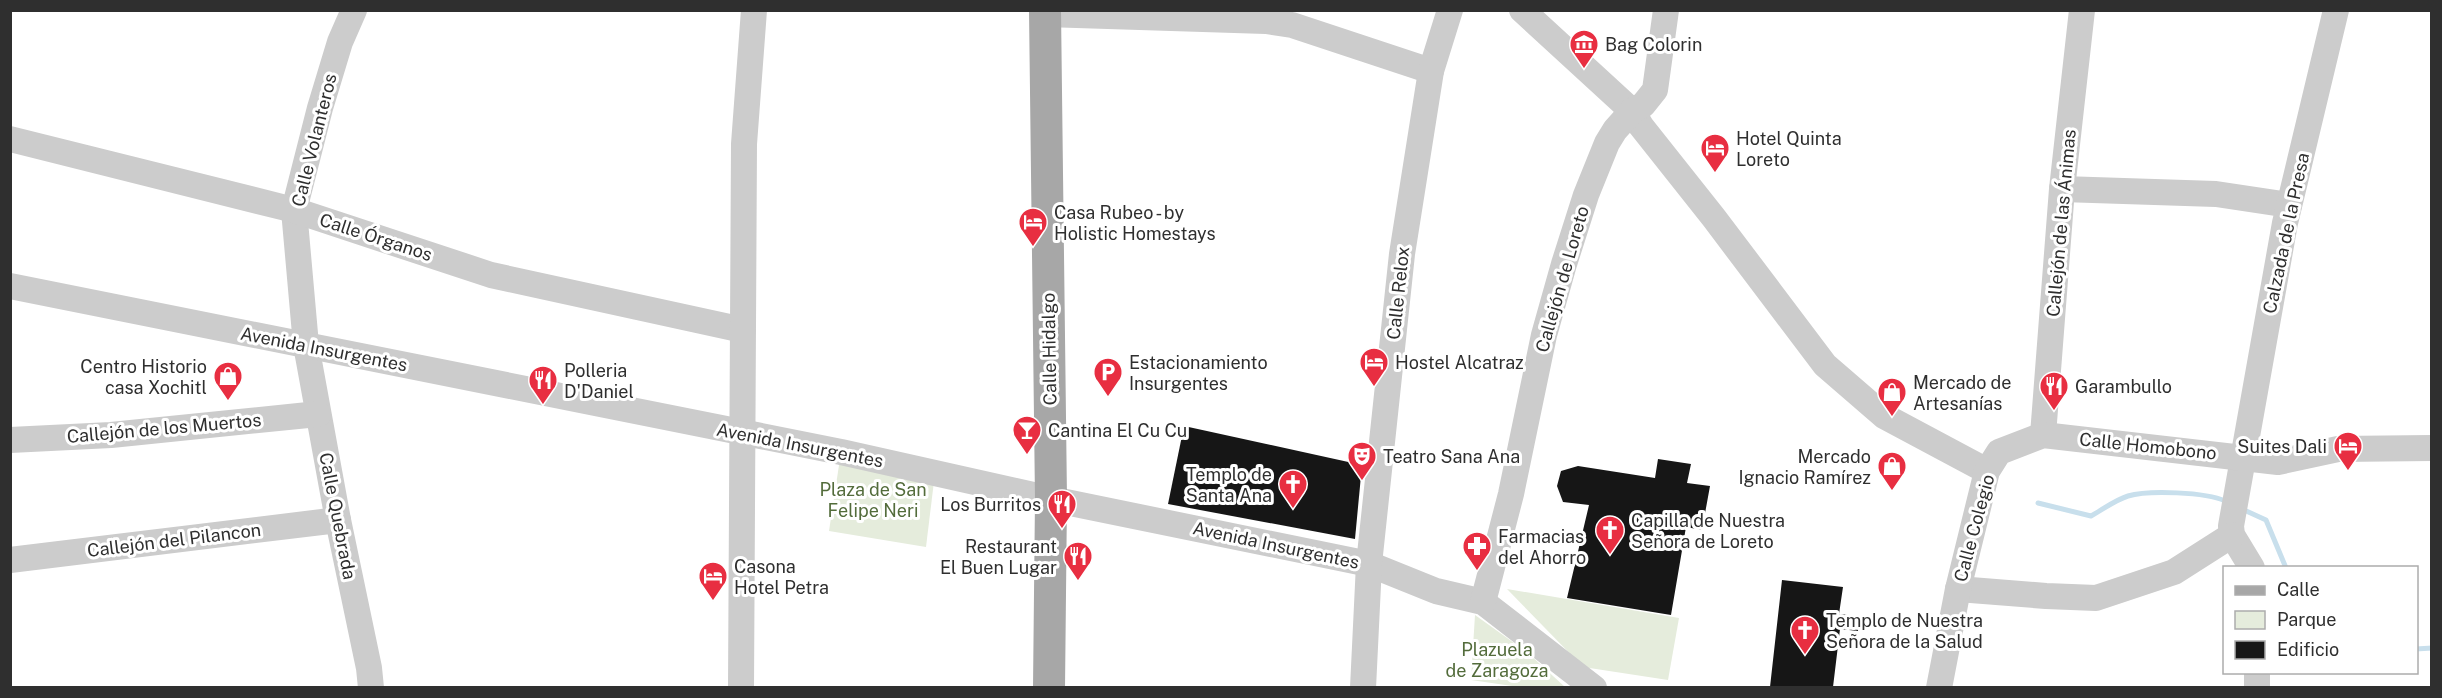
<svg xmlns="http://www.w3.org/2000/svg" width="2442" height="698" viewBox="0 0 2442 698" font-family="'Public Sans',sans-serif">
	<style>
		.green { fill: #e5ecdc }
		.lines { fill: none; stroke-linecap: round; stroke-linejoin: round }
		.stream { stroke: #c8dfec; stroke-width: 5 }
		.building { fill: #161616 }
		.minor { stroke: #ccc; stroke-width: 26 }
		.major { stroke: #a7a7a7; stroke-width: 32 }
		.labels { text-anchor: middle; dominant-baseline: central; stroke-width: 6; stroke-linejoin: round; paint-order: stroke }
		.poi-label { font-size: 18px; fill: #2f2f2f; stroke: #fff; text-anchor: start }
		.street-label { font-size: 18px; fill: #2f2f2f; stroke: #fff }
		.park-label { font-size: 18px; fill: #536c3b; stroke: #fff }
	</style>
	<rect width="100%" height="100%" fill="#fff"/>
	<g class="green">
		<path d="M841,452L935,473L926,547L829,531Z"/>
		<path d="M1507,589L1679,618L1668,680L1583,667Z"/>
		<path d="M1475,615L1528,653L1565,687H1519L1471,680Z"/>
	</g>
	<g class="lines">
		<g class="stream">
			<path d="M2038,503L2091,516C2102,510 2115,500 2128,496C2148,490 2206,492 2225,501"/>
			<path d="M2244,510L2266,520L2286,568"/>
			<path d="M2416,649L2432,648"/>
		</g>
	</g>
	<g class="building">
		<path d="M1184,426L1362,465L1355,539L1168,504Z"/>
		<path d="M1658,459L1691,464L1687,483L1710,486L1702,530L1686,527L1671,615L1567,598L1589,505L1563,502L1557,486L1561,471L1578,466L1655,478Z"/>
		<path d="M1782,580L1843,587L1839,614L1859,616L1858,631L1840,629L1833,687H1770Z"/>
	</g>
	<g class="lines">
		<g class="minor">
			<path d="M354,10L340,42L320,108L294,210L306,345L338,520L369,668L371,688"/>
			<path d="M1522,10L1632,111L1641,126L1714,218L1825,365L1884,416L1987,471"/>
			<path d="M1045,14L1266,21L1292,25L1431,71"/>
			<path d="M10,139L294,210L491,275L743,330"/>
			<path d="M2062,189L2216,194L2289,205"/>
			<path d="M10,286L841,452L1051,499L1369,564L1436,591L1483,602L1594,688"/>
			<path d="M2043,435L2062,189L2082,10"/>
			<path d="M10,440L111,435L318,414"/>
			<path d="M10,560L338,520"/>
			<path d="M2252,568L2232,535L2231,526L2285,223L2336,10"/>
			<path d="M1958,589L2046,596L2096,598L2174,572L2232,535"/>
			<path d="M1483,602L1511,494L1544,335L1564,264L1586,195L1607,143L1615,130L1632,111L1643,105L1655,90L1666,10"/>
			<path d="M2257,672V688"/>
			<path d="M741,688L744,144L754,10"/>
			<path d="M1363,688L1369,564L1402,254L1431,71L1450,10"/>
			<path d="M1939,688L1958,589L1987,471L1999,452L2043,435L2278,462L2338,449L2432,448"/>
		</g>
		<path class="major" d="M1045,10L1051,499L1049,688"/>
	</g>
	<defs>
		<g id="museum-pin" transform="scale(1.5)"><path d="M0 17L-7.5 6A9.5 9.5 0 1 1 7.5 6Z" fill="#e82e41" stroke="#fff"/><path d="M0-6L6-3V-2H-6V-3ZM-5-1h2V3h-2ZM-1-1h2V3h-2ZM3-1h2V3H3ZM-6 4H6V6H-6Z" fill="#fff"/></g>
		<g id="hotel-pin" transform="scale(1.5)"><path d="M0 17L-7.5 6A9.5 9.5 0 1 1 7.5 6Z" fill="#e82e41" stroke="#fff"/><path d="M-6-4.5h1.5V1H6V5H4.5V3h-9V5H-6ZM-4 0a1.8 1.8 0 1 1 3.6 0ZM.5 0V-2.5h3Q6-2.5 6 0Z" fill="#fff"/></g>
		<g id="parking-pin" transform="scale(1.5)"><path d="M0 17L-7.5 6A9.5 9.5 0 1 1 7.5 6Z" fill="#e82e41" stroke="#fff"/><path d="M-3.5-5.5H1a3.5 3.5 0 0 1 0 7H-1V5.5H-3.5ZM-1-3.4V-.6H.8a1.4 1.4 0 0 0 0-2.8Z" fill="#fff"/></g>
		<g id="shop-pin" transform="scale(1.5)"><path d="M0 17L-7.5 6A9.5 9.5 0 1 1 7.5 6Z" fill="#e82e41" stroke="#fff"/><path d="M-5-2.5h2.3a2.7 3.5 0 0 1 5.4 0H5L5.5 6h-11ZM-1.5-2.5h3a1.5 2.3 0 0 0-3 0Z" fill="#fff"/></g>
		<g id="restaurant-pin" transform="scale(1.5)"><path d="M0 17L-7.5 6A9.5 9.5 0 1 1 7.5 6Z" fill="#e82e41" stroke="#fff"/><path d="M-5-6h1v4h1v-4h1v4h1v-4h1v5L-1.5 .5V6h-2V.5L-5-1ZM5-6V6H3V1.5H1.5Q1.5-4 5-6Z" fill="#fff"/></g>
		<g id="bar-pin" transform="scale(1.5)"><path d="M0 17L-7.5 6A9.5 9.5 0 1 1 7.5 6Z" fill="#e82e41" stroke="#fff"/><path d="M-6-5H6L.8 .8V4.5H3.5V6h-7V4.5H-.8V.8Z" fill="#fff"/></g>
		<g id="theatre-pin" transform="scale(1.5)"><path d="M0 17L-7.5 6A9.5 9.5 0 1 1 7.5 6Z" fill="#e82e41" stroke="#fff"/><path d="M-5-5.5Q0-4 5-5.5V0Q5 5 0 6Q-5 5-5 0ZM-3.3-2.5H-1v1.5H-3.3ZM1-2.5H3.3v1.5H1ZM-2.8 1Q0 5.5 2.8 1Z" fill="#fff"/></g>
		<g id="church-pin" transform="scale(1.5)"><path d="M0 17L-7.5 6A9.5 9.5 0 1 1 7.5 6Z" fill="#e82e41" stroke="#fff"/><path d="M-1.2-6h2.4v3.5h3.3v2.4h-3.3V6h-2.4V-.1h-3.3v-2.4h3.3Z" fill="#fff"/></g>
		<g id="pharmacy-pin" transform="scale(1.5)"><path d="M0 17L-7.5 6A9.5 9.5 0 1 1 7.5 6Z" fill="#e82e41" stroke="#fff"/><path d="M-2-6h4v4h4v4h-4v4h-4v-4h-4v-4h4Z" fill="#fff"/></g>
	</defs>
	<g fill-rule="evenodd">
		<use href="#museum-pin" x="1584" y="44"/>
		<use href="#hotel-pin" x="1715" y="148"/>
		<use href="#hotel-pin" x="1033" y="222"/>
		<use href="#hotel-pin" x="1374" y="362"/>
		<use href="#parking-pin" x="1108" y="372"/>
		<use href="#shop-pin" x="228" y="376"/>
		<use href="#restaurant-pin" x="543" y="380"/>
		<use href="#restaurant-pin" x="2054" y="386"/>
		<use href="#shop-pin" x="1892" y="392"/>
		<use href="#bar-pin" x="1027" y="430"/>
		<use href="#hotel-pin" x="2348" y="446"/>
		<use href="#theatre-pin" x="1362" y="456"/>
		<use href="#shop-pin" x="1892" y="466"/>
		<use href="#church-pin" x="1293" y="484"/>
		<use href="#restaurant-pin" x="1062" y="504"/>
		<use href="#church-pin" x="1610" y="530"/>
		<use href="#pharmacy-pin" x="1477" y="546"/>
		<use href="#restaurant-pin" x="1078" y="556"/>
		<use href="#hotel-pin" x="713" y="576"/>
		<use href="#church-pin" x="1805" y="630"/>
	</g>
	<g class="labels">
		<g class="poi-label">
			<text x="1605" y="44">Bag Colorin</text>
			<text x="1736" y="138">Hotel Quinta<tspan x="1736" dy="21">Loreto</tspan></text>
			<text x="1054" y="212">Casa Rubeo - by<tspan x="1054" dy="21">Holistic Homestays</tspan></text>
			<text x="1129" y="362">Estacionamiento<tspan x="1129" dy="21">Insurgentes</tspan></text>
			<text x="1395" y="362">Hostel Alcatraz</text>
			<text x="207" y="366" text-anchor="end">Centro Historio<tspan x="207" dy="21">casa Xochitl</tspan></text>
			<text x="564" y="370">Polleria<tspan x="564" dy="21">D'Daniel</tspan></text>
			<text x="1913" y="382">Mercado de<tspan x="1913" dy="21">Artesanías</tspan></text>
			<text x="2075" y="386">Garambullo</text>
			<text x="1048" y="430">Cantina El Cu Cu</text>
			<text x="2327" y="446" text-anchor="end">Suites Dali</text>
			<text x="1383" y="456">Teatro Sana Ana</text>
			<text x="1871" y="456" text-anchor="end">Mercado<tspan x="1871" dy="21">Ignacio Ramírez</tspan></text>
			<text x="1272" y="474" text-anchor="end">Templo de<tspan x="1272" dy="21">Santa Ana</tspan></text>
			<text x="1041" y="504" text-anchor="end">Los Burritos</text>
			<text x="1631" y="520">Capilla de Nuestra<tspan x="1631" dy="21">Señora de Loreto</tspan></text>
			<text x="1498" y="536">Farmacias<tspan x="1498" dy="21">del Ahorro</tspan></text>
			<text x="1057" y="546" text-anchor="end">Restaurant<tspan x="1057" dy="21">El Buen Lugar</tspan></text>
			<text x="734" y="566">Casona<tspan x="734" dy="21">Hotel Petra</tspan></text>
			<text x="1826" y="620">Templo de Nuestra<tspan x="1826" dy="21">Señora de la Salud</tspan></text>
		</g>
		<g class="street-label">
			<text transform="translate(314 140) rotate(-76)">Calle Volanteros</text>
			<text transform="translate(2061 223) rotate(-85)">Callejón de las Ánimas</text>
			<text transform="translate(2286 233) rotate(-78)">Calzada de la Presa</text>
			<text transform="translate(376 237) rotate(18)">Calle Órganos</text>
			<text transform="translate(1562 279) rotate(-74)">Callejón de Loreto</text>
			<text transform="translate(1398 293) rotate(-84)">Calle Relox</text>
			<text transform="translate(324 349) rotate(11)">Avenida Insurgentes</text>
			<text transform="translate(1049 349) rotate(-91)">Calle Hidalgo</text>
			<text transform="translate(164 428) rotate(-5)">Callejón de los Muertos</text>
			<text transform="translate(800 445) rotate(11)">Avenida Insurgentes</text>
			<text transform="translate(2148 446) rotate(6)">Calle Homobono</text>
			<text transform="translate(338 516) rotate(79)">Calle Quebrada</text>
			<text transform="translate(1974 528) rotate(-75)">Calle Colegio</text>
			<text transform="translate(174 540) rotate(-7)">Callejón del Pilancon</text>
			<text transform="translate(1276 545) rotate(12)">Avenida Insurgentes</text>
		</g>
		<g class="park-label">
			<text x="873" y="489">Plaza de San<tspan x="873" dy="21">Felipe Neri</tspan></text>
			<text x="1497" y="649">Plazuela<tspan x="1497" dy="21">de Zaragoza</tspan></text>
		</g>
	</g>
	<rect width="2442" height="698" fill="none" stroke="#2f2f2f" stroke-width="24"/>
	<rect x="2223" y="566" width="195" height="108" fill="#ffffff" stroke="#acacac" stroke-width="1.5"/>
	<rect x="2235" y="586" width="30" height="9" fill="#a7a7a7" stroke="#acacac" stroke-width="1.5"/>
	<text x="2277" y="596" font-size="18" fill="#2f2f2f">Calle</text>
	<rect x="2235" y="611" width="30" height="18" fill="#e5ecdc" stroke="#acacac" stroke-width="1.5"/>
	<text x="2277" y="626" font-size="18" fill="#2f2f2f">Parque</text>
	<rect x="2235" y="641" width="30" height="18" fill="#161616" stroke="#acacac" stroke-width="1.5"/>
	<text x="2277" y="656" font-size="18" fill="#2f2f2f">Edificio</text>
</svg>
